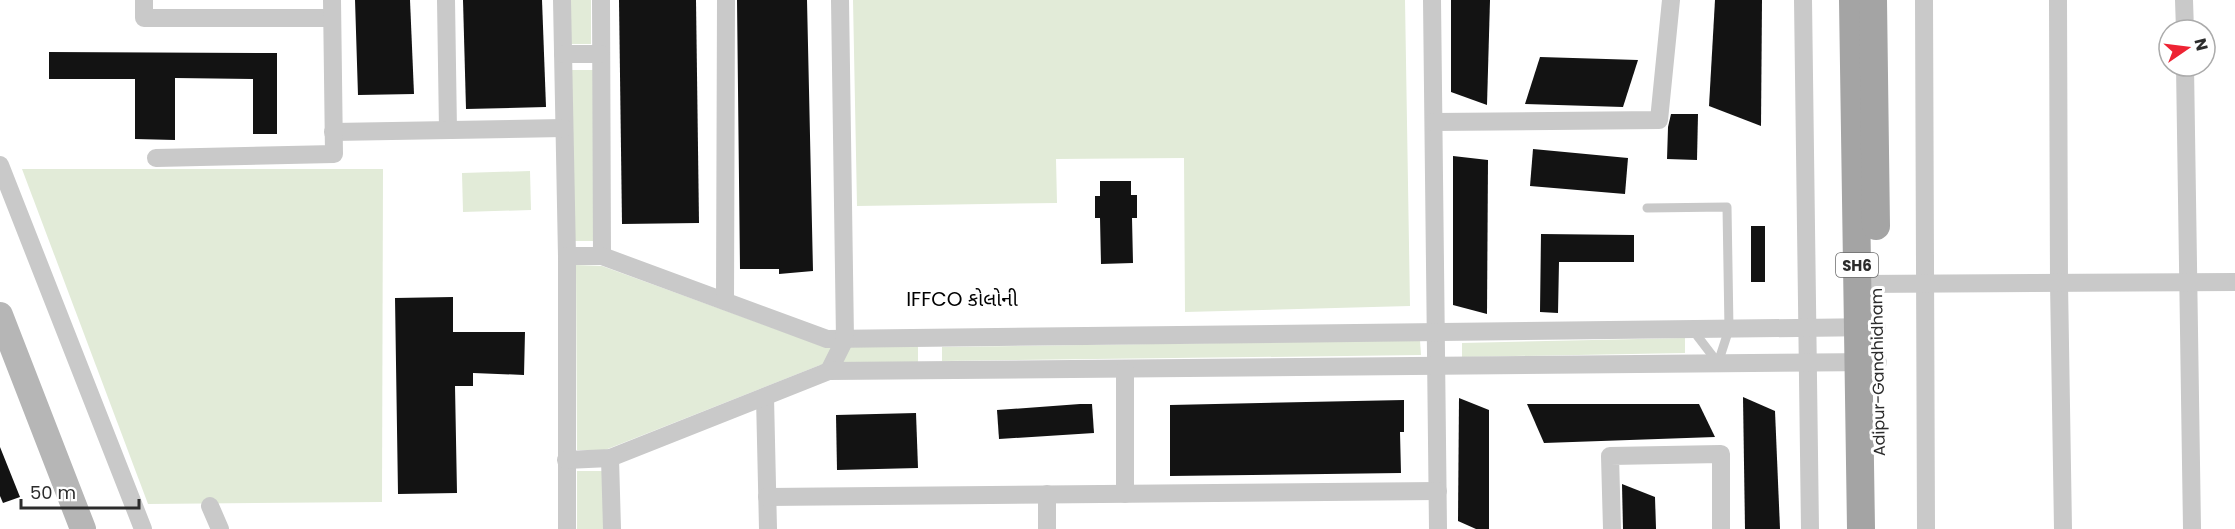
<svg xmlns="http://www.w3.org/2000/svg" width="2235" height="529" viewBox="0 0 2235 529" font-family="Poppins,'Noto Sans Gujarati',sans-serif">
	<style>
		.green { fill: #e2ebd8 }
		.building { fill: #131313 }
		.lines { fill: none; stroke-linecap: round; stroke-linejoin: round }
		.lane { stroke: #c9c9c9; stroke-width: 9 }
		.street { stroke: #c9c9c9; stroke-width: 18 }
		.secondary { stroke: #b6b6b6; stroke-width: 26 }
		.primary { stroke: #a4a4a4; stroke-width: 28 }
		.labels { text-anchor: middle; dominant-baseline: central; stroke-width: 6; stroke-linejoin: round; paint-order: stroke }
		.shield { fill: #fff; stroke: #6b6b6b; stroke-width: 1.5 }
		.shield-label { font-size: 15px; font-weight: bold; fill: #2c2c2c }
		.street-label { font-size: 16px; fill: #2c2c2c; stroke: #fff }
		.quarter-label { font-size: 20px; fill: #000; stroke: #fff }
	</style>
	<rect width="100%" height="100%" fill="#fff"/>
	<g class="green">
		<rect x="570" y="0" width="21" height="44"/>
		<path d="M853,0H1405L1410,306L1185,312L1184,158L1056,159L1057,203L857,206Z"/>
		<path d="M571,70H593V241H572Z"/>
		<path d="M22,169H383L382,502L148,504Z"/>
		<path d="M530,171L531,210L463,212L462,173Z"/>
		<path d="M576,265L602,266L820,345L918,344V363L820,365L605,450H577Z"/>
		<path d="M1685,338V353L1462,357V343Z"/>
		<path d="M1420,340L1421,355L942,361V347Z"/>
		<path d="M577,471H603L604,529H577Z"/>
	</g>
	<g class="building">
		<path d="M355,0H410L414,94L358,95Z"/>
		<path d="M463,0H542L546,107L466,109Z"/>
		<path d="M619,0H696L699,223L622,224Z"/>
		<path d="M737,0H807L813,271L779,274V269H740Z"/>
		<path d="M1451,0H1490L1487,105L1451,92Z"/>
		<path d="M1715,0H1762L1761,126L1709,106Z"/>
		<path d="M49,52L277,53V134H253V79L175,78V140L135,139V79H49Z"/>
		<path d="M1540,57L1606,59L1638,60L1623,107L1525,104Z"/>
		<path d="M1671,114H1698L1697,160L1667,159L1668,127Z"/>
		<path d="M1533,149L1628,158L1625,194L1530,186Z"/>
		<path d="M1453,156L1488,160L1487,314L1453,305Z"/>
		<path d="M1100,181H1131V195H1137V218H1132L1133,263L1101,264L1100,218H1095V196H1100Z"/>
		<rect x="1751" y="226" width="14" height="56"/>
		<path d="M1541,234L1634,235V262H1559L1558,313L1540,312Z"/>
		<path d="M453,297V332H525L524,375L473,373V386H455L457,493L398,494L395,298Z"/>
		<path d="M1743,397L1775,411L1780,529H1745Z"/>
		<path d="M1459,398L1489,410V529H1476L1458,521Z"/>
		<path d="M1404,400V432H1400L1401,473L1170,476V405Z"/>
		<path d="M1080,404H1092L1094,433L999,439L997,410Z"/>
		<path d="M1527,404H1699L1715,437L1544,443Z"/>
		<path d="M916,413L918,468L837,470L836,415Z"/>
		<path d="M0,447L20,497L3,503L0,496Z"/>
		<path d="M1622,484L1655,497L1656,529H1623Z"/>
	</g>
	<g class="lines">
		<path class="lane" d="M1647,208L1727,207L1729,329L1718,363L1692,329"/>
		<g class="street">
			<path d="M144,0V18H332"/>
			<path d="M446,0L448,130"/>
			<path d="M562,0L567,256V529"/>
			<path d="M601,0L602,256"/>
			<path d="M1432,0L1438,529"/>
			<path d="M1803,0L1810,529"/>
			<path d="M1924,0L1926,529"/>
			<path d="M2058,0L2059,283L2063,529"/>
			<path d="M2184,0L2185,30"/>
			<path d="M563,54H601"/>
			<path d="M2185,66L2192,529"/>
			<path d="M1434,122L1659,120L1671,0"/>
			<path d="M333,132L564,128"/>
			<path d="M156,158L334,154L332,0"/>
			<path d="M0,165L143,529"/>
			<path d="M567,256H602L827,339L1877,327"/>
			<path d="M1857,284L2235,282"/>
			<path d="M725,301L726,0"/>
			<path d="M829,371L845,339L840,0"/>
			<path d="M765,397L768,529"/>
			<path d="M610,458L612,529"/>
			<path d="M566,460L610,458L829,371L1878,362"/>
			<path d="M1047,494V529"/>
			<path d="M1125,494V369"/>
			<path d="M767,497L1438,491"/>
			<path d="M210,506L220,529"/>
			<path d="M1612,529L1610,456L1721,454V529"/>
		</g>
		<path class="secondary" d="M0,315L83,529"/>
		<g class="primary">
			<path d="M1853,0L1861,529"/>
			<path d="M1873,0L1876,226"/>
		</g>
	</g>
	<g class="labels">
		<rect class="shield" x="1836" y="253" width="42" height="24" rx="4.5"/>
		<g class="shield-label">
			<text x="1857" y="265">SH6</text>
		</g>
		<g class="street-label">
			<text transform="translate(1878 372) rotate(-91)">Adipur-Gandhidham</text>
		</g>
		<g class="quarter-label">
			<text x="962" y="299">IFFCO કોલોની</text>
		</g>
	</g>
	<g transform="translate(2187 48) rotate(76)"><circle r="28" fill="#ffffff" stroke="#ababab" stroke-width="1.5"/>
	<path d="M0-4.5L10 22L0 15L-10 22Z" fill="#ee2333"/>
	<text y="-9" font-size="16" font-weight="bold" text-anchor="middle" fill="#2c2c2c">N</text>
	</g>
	<path d="M21 499v9h118v-9" fill="none" stroke="#2c2c2c" stroke-width="3"/>
	<text x="30" y="499" font-size="18" fill="#2c2c2c" stroke="#ffffff" stroke-width="4.5" paint-order="stroke">50 m</text>
</svg>
